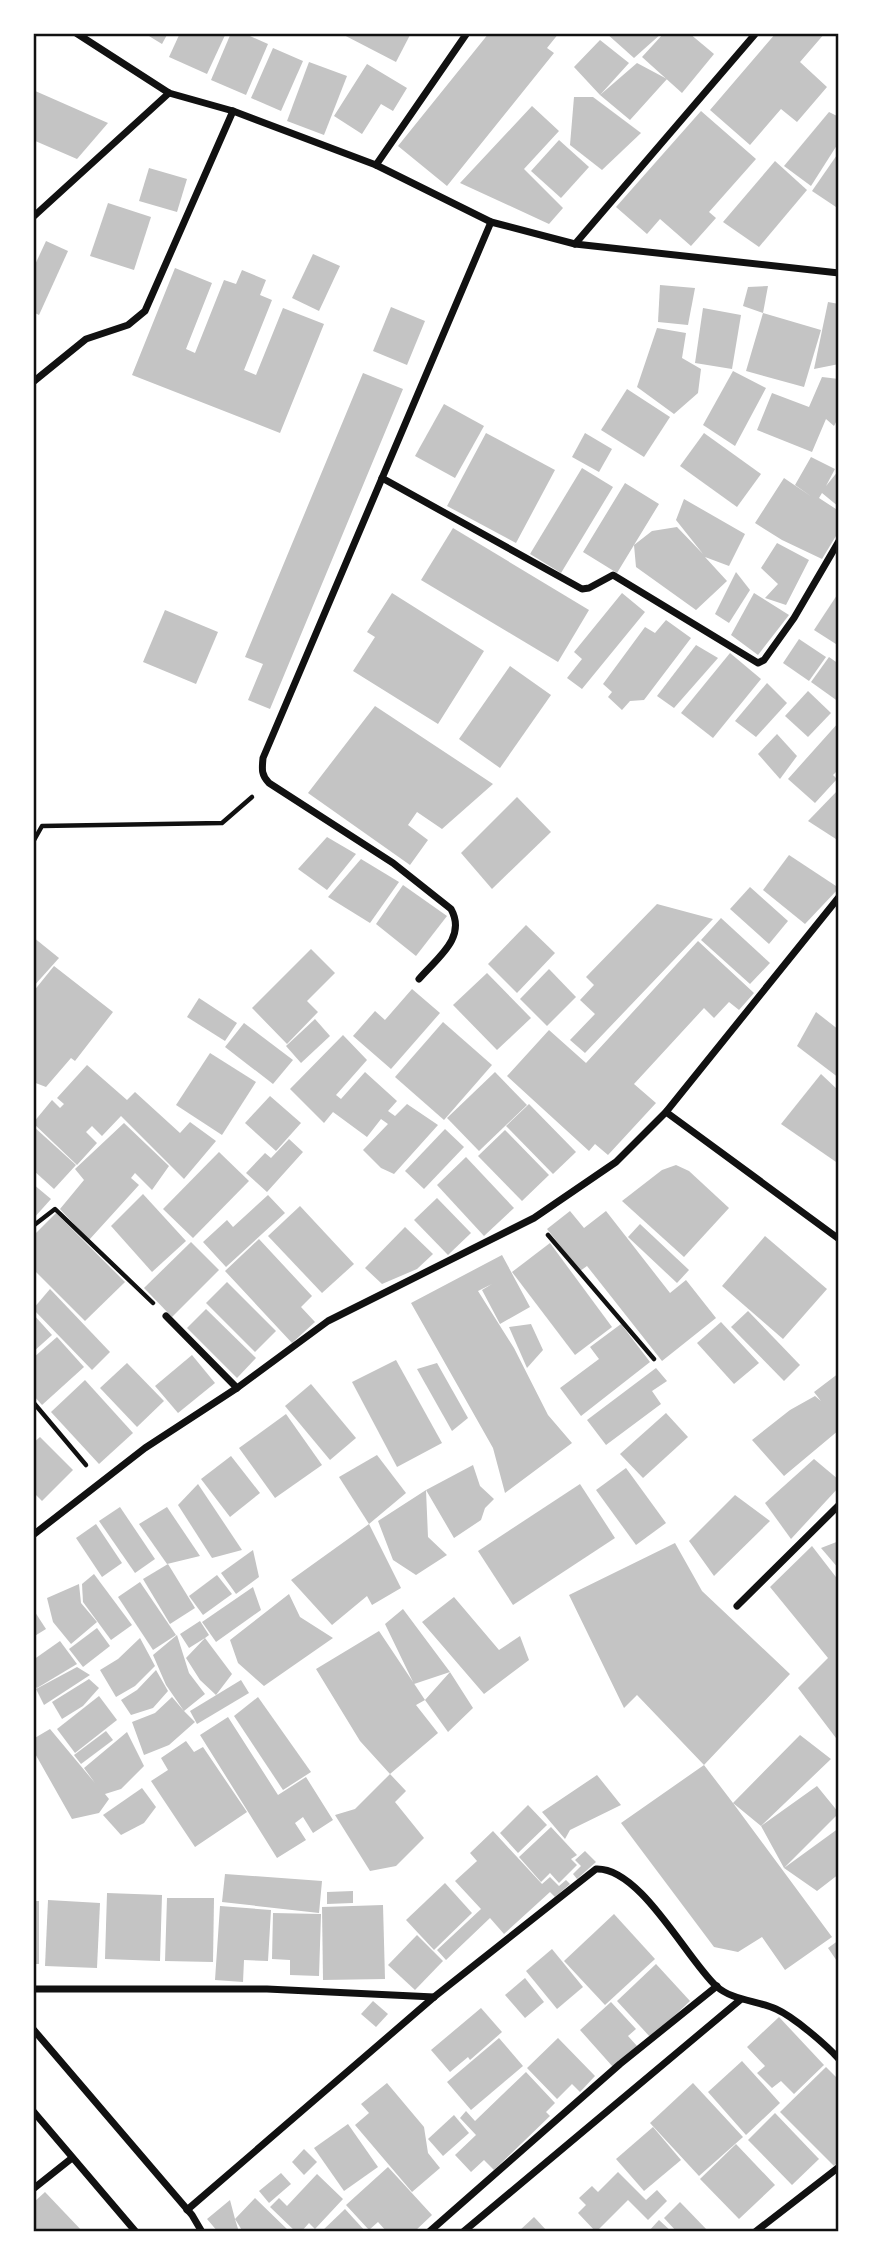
<svg xmlns="http://www.w3.org/2000/svg" width="872" height="2265" viewBox="0 0 872 2265" font-family="Quicksand,sans-serif">
	<style>
		.building { fill: #c4c4c4 }
		.lines { fill: none; stroke-linecap: round; stroke-linejoin: round }
		.path { stroke: #111; stroke-width: 4.5 }
		.minor { stroke: #111; stroke-width: 7 }
		.neatline { fill: none; stroke: #111; stroke-width: 2.5 }
	</style>
	<rect width="100%" height="100%" fill="#fff"/>
	<g class="building">
		<path d="M144,33H168L162,44Z"/>
		<path d="M180,33H226L207,74L169,57Z"/>
		<path d="M231,33H243L268,44L246,95L211,80Z"/>
		<path d="M340,33H408L410,35L396,62Z"/>
		<path d="M489,33H559L547,48L554,53L447,186L398,146Z"/>
		<path d="M606,33H662L634,58Z"/>
		<path d="M664,33H689L714,54L682,93L642,57Z"/>
		<path d="M776,33H825L800,62L827,87L797,122L781,109L750,145L710,110Z"/>
		<path d="M600,40L629,63L600,95L637,63L667,79L630,120L600,95L574,67Z"/>
		<path d="M273,48L303,61L281,111L251,98Z"/>
		<path d="M309,62L347,76L324,135L287,121Z"/>
		<path d="M367,64L407,88L393,111L381,104L362,134L334,116Z"/>
		<path d="M33,90L108,123L77,159L33,140Z"/>
		<path d="M574,97H593L641,133L602,170L570,145Z"/>
		<path d="M532,106L559,131L524,169L563,208L549,224L460,183Z"/>
		<path d="M701,111L756,159L709,212L716,218L691,246L660,219L647,234L616,207Z"/>
		<path d="M829,112L839,117V142L811,186L784,166Z"/>
		<path d="M559,140L589,167L561,198L531,171Z"/>
		<path d="M839,152V209L812,191Z"/>
		<path d="M775,161L807,190L759,247L723,222Z"/>
		<path d="M149,168L187,179L177,212L139,201Z"/>
		<path d="M108,203L151,217L134,270L90,256Z"/>
		<path d="M46,241L68,251L39,315L33,312V269Z"/>
		<path d="M313,254L340,266L319,311L292,298Z"/>
		<path d="M175,268L212,283L186,349L195,353L224,280L236,284L242,270L266,280L260,295L272,300L244,370L256,375L283,308L324,324L280,433L132,375Z"/>
		<path d="M660,285L695,288L688,325L658,322Z"/>
		<path d="M768,286L763,313L743,306L748,287Z"/>
		<path d="M828,302L839,304V364L814,369Z"/>
		<path d="M391,307L425,321L407,365L373,351Z"/>
		<path d="M703,308L741,315L732,369L695,363Z"/>
		<path d="M763,313L821,330L804,387L746,371Z"/>
		<path d="M657,328L686,333L682,358L701,369L698,393L674,414L637,387Z"/>
		<path d="M733,371L766,388L735,446L703,425Z"/>
		<path d="M363,373L403,389L270,709L248,700L263,664L245,657Z"/>
		<path d="M822,377L839,379V416L834,426L826,419L812,452L757,430L772,393L809,407Z"/>
		<path d="M627,389L670,417L644,457L601,430Z"/>
		<path d="M444,404L484,426L455,478L415,456Z"/>
		<path d="M486,433L555,470L516,543L447,506Z"/>
		<path d="M585,433L612,449L599,472L572,457Z"/>
		<path d="M704,433L761,474L737,507L680,466Z"/>
		<path d="M811,457L835,469L826,486L839,470V507L822,493L819,498L839,511V531L822,559L782,540L755,523L784,478L812,497L795,485Z"/>
		<path d="M582,468L613,487L561,573L530,554Z"/>
		<path d="M625,483L659,504L634,545L652,531L677,527L703,554L676,520L684,499L745,534L729,566L705,557L727,581L696,610L636,567L634,545L617,573L583,552Z"/>
		<path d="M453,528L589,610L558,662L421,580Z"/>
		<path d="M777,543L809,560L786,605L765,598L778,584L761,568Z"/>
		<path d="M736,572L750,590L729,623L715,614Z"/>
		<path d="M839,592V646L814,630Z"/>
		<path d="M392,593L484,651L438,724L353,671L375,637L367,632Z"/>
		<path d="M622,593L645,612L582,689L567,678L582,659L574,652Z"/>
		<path d="M754,593L789,615L758,655L731,635Z"/>
		<path d="M165,610L218,632L196,684L143,662Z"/>
		<path d="M666,620L691,638L644,700L630,701L622,710L608,697L612,692L603,684L645,627L655,633Z"/>
		<path d="M799,639L826,657L809,681L783,663Z"/>
		<path d="M696,645L718,658L674,708L657,696Z"/>
		<path d="M730,653L761,679L713,738L681,713Z"/>
		<path d="M829,657L839,664V702L811,682Z"/>
		<path d="M510,666L551,695L500,768L459,739Z"/>
		<path d="M767,683L787,703L756,737L735,721Z"/>
		<path d="M808,691L831,713L808,737L785,716Z"/>
		<path d="M375,706L493,784L442,829L417,812L408,825L428,840L410,865L308,793Z"/>
		<path d="M839,722V769L833,775L837,779L815,803L788,779Z"/>
		<path d="M777,734L797,756L780,779L758,754Z"/>
		<path d="M839,789V841L808,821Z"/>
		<path d="M517,797L551,832L492,889L461,853Z"/>
		<path d="M327,837L356,854L327,890L298,869Z"/>
		<path d="M789,855L839,888L805,924L763,890Z"/>
		<path d="M361,859L399,882L370,923L328,897Z"/>
		<path d="M403,885L447,916L416,956L376,924Z"/>
		<path d="M750,887L788,921L769,944L730,909Z"/>
		<path d="M657,904L713,919L585,1053L570,1040L595,1014L580,1000L594,985L586,977Z"/>
		<path d="M721,918L770,963L750,984L701,940Z"/>
		<path d="M526,925L555,953L517,993L488,964Z"/>
		<path d="M33,937L59,958L33,987Z"/>
		<path d="M698,941L754,993L739,1010L729,1002L714,1018L704,1008L634,1084L656,1103L608,1155L595,1144L589,1151L507,1076L549,1030L586,1063Z"/>
		<path d="M311,949L335,973L307,1001L318,1012L287,1044L252,1008Z"/>
		<path d="M54,966L113,1012L75,1061L71,1058L46,1087L33,1082V992Z"/>
		<path d="M549,969L576,997L547,1026L520,999Z"/>
		<path d="M487,973L531,1018L497,1050L453,1005Z"/>
		<path d="M412,989L440,1013L391,1069L353,1036L375,1011L385,1020Z"/>
		<path d="M199,998L237,1023L225,1041L187,1017Z"/>
		<path d="M816,1012L839,1030V1078L797,1046Z"/>
		<path d="M315,1019L330,1036L301,1063L286,1046Z"/>
		<path d="M443,1022L492,1065L444,1120L395,1077Z"/>
		<path d="M244,1023L293,1060L273,1084L225,1047Z"/>
		<path d="M343,1035L367,1060L336,1095L341,1099L365,1072L397,1101L388,1111L395,1116L407,1104L438,1125L394,1174L381,1168L363,1150L388,1124L381,1119L367,1137L333,1112L324,1123L290,1089Z"/>
		<path d="M210,1053L256,1082L222,1135L176,1105Z"/>
		<path d="M87,1065L127,1100L135,1092L180,1133L190,1122L216,1141L184,1179L121,1116L102,1136L92,1126L86,1132L97,1143L77,1165L33,1123L52,1100L60,1108L64,1104L57,1098Z"/>
		<path d="M495,1072L527,1105L479,1151L447,1118Z"/>
		<path d="M821,1074L839,1091V1164L781,1124Z"/>
		<path d="M270,1096L301,1123L276,1151L245,1123Z"/>
		<path d="M529,1104L576,1152L553,1174L506,1126Z"/>
		<path d="M124,1123L169,1166L152,1190L135,1173L131,1178L139,1185L89,1240L60,1209L84,1180L75,1169Z"/>
		<path d="M33,1126L76,1165L54,1189L33,1170Z"/>
		<path d="M445,1129L464,1147L424,1189L405,1171Z"/>
		<path d="M505,1130L549,1175L522,1201L478,1156Z"/>
		<path d="M289,1139L303,1152L267,1192L246,1173L265,1153L271,1158Z"/>
		<path d="M219,1152L249,1181L193,1238L163,1209Z"/>
		<path d="M466,1157L514,1208L484,1236L437,1185Z"/>
		<path d="M676,1165L689,1171L729,1208L684,1257L622,1201L662,1170Z"/>
		<path d="M33,1184L51,1199L33,1219Z"/>
		<path d="M143,1194L186,1241L152,1272L111,1226Z"/>
		<path d="M268,1195L285,1213L226,1267L203,1242L227,1220L233,1227Z"/>
		<path d="M437,1198L471,1233L448,1255L414,1220Z"/>
		<path d="M300,1206L354,1264L322,1293L268,1236Z"/>
		<path d="M570,1211L584,1228L606,1211L670,1293L686,1280L716,1318L662,1361L587,1266L580,1271L547,1229Z"/>
		<path d="M56,1213L125,1282L85,1321L33,1269V1236Z"/>
		<path d="M640,1224L689,1270L677,1283L628,1237Z"/>
		<path d="M405,1227L433,1254L417,1269L382,1284L365,1268Z"/>
		<path d="M765,1236L827,1289L783,1339L722,1286Z"/>
		<path d="M259,1239L312,1296L301,1307L315,1322L292,1343L225,1271Z"/>
		<path d="M191,1242L219,1270L172,1317L144,1288Z"/>
		<path d="M550,1243L612,1327L575,1355L512,1272Z"/>
		<path d="M502,1255L530,1307L500,1324L482,1290L492,1284L478,1291L514,1348L548,1415L572,1443L505,1493L493,1448L411,1303Z"/>
		<path d="M227,1282L276,1331L255,1352L206,1303Z"/>
		<path d="M50,1289L110,1352L92,1370L33,1309Z"/>
		<path d="M206,1309L256,1358L237,1378L187,1328Z"/>
		<path d="M748,1311L800,1365L784,1381L731,1327Z"/>
		<path d="M33,1314L52,1335L33,1352Z"/>
		<path d="M721,1322L759,1363L734,1384L697,1343Z"/>
		<path d="M531,1324L543,1350L527,1368L509,1327Z"/>
		<path d="M621,1324L650,1362L581,1416L560,1388L599,1359L590,1347Z"/>
		<path d="M57,1337L84,1367L42,1405L33,1395V1358Z"/>
		<path d="M192,1355L215,1383L178,1413L155,1386Z"/>
		<path d="M396,1360L442,1443L397,1467L352,1382Z"/>
		<path d="M127,1363L164,1401L137,1427L100,1388Z"/>
		<path d="M437,1363L468,1418L452,1431L417,1369Z"/>
		<path d="M656,1368L667,1381L652,1391L661,1404L606,1445L587,1420Z"/>
		<path d="M839,1373V1430L784,1476L752,1440L790,1410L815,1396L821,1401L814,1392Z"/>
		<path d="M85,1380L133,1433L99,1464L51,1412Z"/>
		<path d="M311,1384L356,1438L330,1460L285,1406Z"/>
		<path d="M666,1413L688,1437L643,1478L620,1454Z"/>
		<path d="M286,1414L322,1465L275,1498L239,1448Z"/>
		<path d="M40,1437L73,1470L42,1501L33,1492V1443Z"/>
		<path d="M377,1455L406,1493L369,1524L339,1477Z"/>
		<path d="M231,1456L260,1493L230,1517L201,1479Z"/>
		<path d="M814,1459L839,1480V1487L791,1539L765,1503Z"/>
		<path d="M473,1465L480,1486L494,1499L485,1508L481,1520L454,1538L426,1490Z"/>
		<path d="M626,1468L666,1523L636,1545L596,1490Z"/>
		<path d="M198,1484L242,1550L212,1558L178,1505Z"/>
		<path d="M580,1484L615,1538L513,1605L478,1551Z"/>
		<path d="M426,1490L428,1537L447,1555L416,1575L393,1560L378,1521Z"/>
		<path d="M735,1495L770,1521L714,1576L689,1541Z"/>
		<path d="M120,1507L155,1559L135,1573L99,1521Z"/>
		<path d="M167,1507L200,1556L167,1564L139,1524Z"/>
		<path d="M96,1524L122,1563L102,1577L76,1538Z"/>
		<path d="M369,1524L401,1588L372,1605L367,1596L332,1625L291,1580Z"/>
		<path d="M839,1541V1569L821,1548Z"/>
		<path d="M675,1543L702,1591L790,1674L704,1765L637,1695L624,1708L569,1595Z"/>
		<path d="M812,1546L839,1581V1742L798,1688L828,1658L770,1587Z"/>
		<path d="M253,1550L259,1577L236,1594L221,1573Z"/>
		<path d="M168,1564L195,1608L170,1624L143,1579Z"/>
		<path d="M94,1574L132,1625L111,1640L83,1602L82,1584Z"/>
		<path d="M217,1575L232,1594L203,1615L189,1596Z"/>
		<path d="M140,1582L176,1635L153,1650L118,1597Z"/>
		<path d="M79,1584L81,1603L97,1622L71,1644L53,1622L47,1598Z"/>
		<path d="M253,1587L261,1610L216,1642L202,1622Z"/>
		<path d="M289,1594L300,1617L333,1638L264,1686L238,1663L230,1640Z"/>
		<path d="M454,1597L499,1650L520,1636L529,1660L484,1694L422,1622Z"/>
		<path d="M33,1609L46,1629L33,1637Z"/>
		<path d="M403,1609L450,1672L473,1708L448,1732L425,1700L416,1705L438,1733L390,1774L360,1741L316,1669L379,1631L425,1700L450,1672L414,1684L385,1624Z"/>
		<path d="M200,1621L209,1635L205,1638L232,1674L216,1695L200,1680L186,1658L205,1638L189,1648L180,1634Z"/>
		<path d="M97,1628L110,1646L83,1667L69,1649Z"/>
		<path d="M177,1635L189,1673L205,1694L184,1711L195,1722L169,1745L144,1755L132,1722L155,1713L172,1697L184,1711L166,1685L153,1655Z"/>
		<path d="M140,1638L155,1666L135,1686L116,1697L100,1670L118,1659Z"/>
		<path d="M60,1641L77,1664L37,1688L33,1685V1660Z"/>
		<path d="M77,1667L90,1675L44,1705L36,1689Z"/>
		<path d="M156,1670L168,1691L153,1708L131,1715L121,1700L137,1690Z"/>
		<path d="M89,1679L99,1688L83,1706L62,1719L52,1702Z"/>
		<path d="M241,1680L249,1693L197,1724L190,1711Z"/>
		<path d="M99,1696L117,1720L75,1753L57,1729Z"/>
		<path d="M258,1697L311,1772L283,1790L234,1716Z"/>
		<path d="M228,1717L278,1795L306,1777L333,1820L313,1833L303,1817L295,1823L306,1840L277,1858L200,1735Z"/>
		<path d="M50,1729L95,1783L84,1768L127,1732L144,1766L121,1789L105,1794L109,1799L99,1813L72,1819L33,1750V1739Z"/>
		<path d="M106,1731L113,1740L81,1764L74,1755Z"/>
		<path d="M800,1735L831,1759L761,1826L733,1803L832,1937L785,1970L762,1937L738,1952L714,1947L621,1823L704,1765L733,1803Z"/>
		<path d="M186,1741L194,1752L203,1747L247,1812L195,1847L151,1781L168,1770L161,1758Z"/>
		<path d="M390,1774L406,1791L395,1802L424,1838L396,1866L370,1871L335,1815L355,1809Z"/>
		<path d="M597,1775L621,1805L570,1830L565,1839L542,1812Z"/>
		<path d="M817,1786L839,1813L784,1868L839,1828V1874L817,1891L784,1868L761,1826Z"/>
		<path d="M142,1788L156,1807L144,1823L121,1835L103,1815Z"/>
		<path d="M528,1805L547,1825L518,1853L500,1833Z"/>
		<path d="M551,1827L577,1855L571,1859L577,1865L559,1883L550,1873L541,1882L519,1857Z"/>
		<path d="M493,1831L542,1884L550,1877L559,1886L566,1880L570,1884L555,1897L550,1892L504,1934L490,1918L446,1960L437,1950L481,1909L455,1881L477,1861L470,1853Z"/>
		<path d="M585,1851L596,1862L577,1879L573,1874L581,1866L575,1860Z"/>
		<path d="M225,1874L322,1881L319,1913L222,1902Z"/>
		<path d="M445,1883L472,1913L434,1950L406,1920Z"/>
		<path d="M353,1891V1903L327,1904V1892Z"/>
		<path d="M107,1893L162,1895L160,1961L105,1959Z"/>
		<path d="M167,1898H214L213,1962L165,1961Z"/>
		<path d="M48,1900L100,1903L97,1968L45,1966Z"/>
		<rect x="33" y="1901" width="6" height="63"/>
		<path d="M383,1905L385,1979L323,1980L322,1907Z"/>
		<path d="M220,1906L271,1910L268,1961L244,1960L243,1982L215,1980Z"/>
		<path d="M273,1913L321,1914L319,1976L290,1975V1960L272,1959Z"/>
		<path d="M614,1914L655,1959L605,2005L564,1961Z"/>
		<path d="M417,1935L443,1961L415,1990L388,1965Z"/>
		<path d="M839,1940V1964L828,1948Z"/>
		<path d="M552,1949L583,1987L557,2009L526,1971Z"/>
		<path d="M656,1964L690,2001L651,2038L617,2001Z"/>
		<path d="M525,1978L544,2002L525,2018L505,1995Z"/>
		<path d="M373,2001L388,2014L376,2027L361,2014Z"/>
		<path d="M611,2002L636,2029L628,2036L637,2046L613,2067L580,2030Z"/>
		<path d="M481,2008L502,2032L470,2060L468,2057L450,2072L431,2050Z"/>
		<path d="M779,2017L824,2065L794,2094L781,2081L772,2088L757,2073L765,2066L747,2047Z"/>
		<path d="M499,2038L523,2066L471,2110L447,2082Z"/>
		<path d="M558,2038L595,2076L580,2092L572,2084L557,2099L527,2068Z"/>
		<path d="M742,2061L780,2103L746,2135L708,2092Z"/>
		<path d="M826,2067L839,2080V2161L834,2166L780,2112Z"/>
		<path d="M526,2072L555,2103L546,2112L550,2116L494,2170L484,2160L471,2172L455,2155L476,2135L460,2118L466,2111L475,2121Z"/>
		<path d="M387,2083L424,2127L428,2153L440,2168L412,2192L355,2125L369,2113L361,2104Z"/>
		<path d="M693,2083L743,2137L699,2176L650,2123Z"/>
		<path d="M775,2113L819,2159L792,2185L748,2140Z"/>
		<path d="M454,2115L469,2133L443,2156L428,2139Z"/>
		<path d="M348,2124L378,2167L344,2191L314,2148Z"/>
		<path d="M653,2127L681,2160L644,2191L616,2159Z"/>
		<path d="M736,2144L775,2185L739,2219L700,2179Z"/>
		<path d="M304,2149L317,2162L304,2175L292,2162Z"/>
		<path d="M388,2167L432,2215L414,2232H387L378,2222L369,2230L346,2205Z"/>
		<path d="M618,2172L646,2200L657,2190L667,2201L648,2220L628,2200L596,2232L578,2213L586,2205L579,2198L592,2186L598,2192Z"/>
		<path d="M281,2173L291,2184L269,2203L259,2191Z"/>
		<path d="M317,2174L343,2199L315,2229L309,2223L301,2232H296L270,2207L279,2198L287,2206Z"/>
		<path d="M45,2192L83,2232H33V2203Z"/>
		<path d="M255,2198L290,2232H243L235,2219L239,2232H218L207,2219L230,2200L235,2219Z"/>
		<path d="M680,2202L709,2232H677L664,2218Z"/>
		<path d="M345,2209L366,2232H321Z"/>
		<path d="M534,2217L548,2232H518Z"/>
		<path d="M659,2220L672,2232H648Z"/>
	</g>
	<g class="lines">
		<g class="path">
			<path d="M33,842L42,826L222,823L252,797"/>
			<path d="M33,1226L55,1209L153,1303"/>
			<path d="M548,1235L654,1359"/>
			<path d="M33,1402L86,1465"/>
		</g>
		<g class="minor">
			<path d="M76,33L169,93L233,111L376,165L491,222L575,244L839,273"/>
			<path d="M376,165L467,33"/>
			<path d="M33,217L169,93"/>
			<path d="M575,244L756,33"/>
			<path d="M33,382L86,339L128,325L145,311L233,111"/>
			<path d="M382,478L582,589L589,588L613,575L758,663L764,660L794,618L839,541"/>
			<path d="M419,979C437,958 467,938 451,909L393,863L269,783C261,775 262,769 263,758L491,222"/>
			<path d="M666,1112L839,1239"/>
			<path d="M166,1316L237,1388"/>
			<path d="M33,1535L145,1448L237,1388L328,1321L534,1218L616,1162L666,1112L839,897"/>
			<path d="M737,1606L839,1505"/>
			<path d="M33,1989H267L434,1997"/>
			<path d="M33,2029L192,2215L202,2232"/>
			<path d="M33,2111L136,2232"/>
			<path d="M33,2189L72,2158"/>
			<path d="M187,2210L434,1997L596,1869C640,1867 686,1958 716,1986C733,2001 756,2000 776,2009C794,2017 825,2044 839,2059"/>
			<path d="M429,2232L620,2064L717,1986"/>
			<path d="M463,2232L740,2000"/>
			<path d="M755,2232L839,2167"/>
		</g>
	</g>
	<rect width="872" height="2265" fill="none" stroke="#ffffff" stroke-width="70"/>
	<rect x="35" y="35" width="802" height="2195" class="neatline"/>
</svg>
